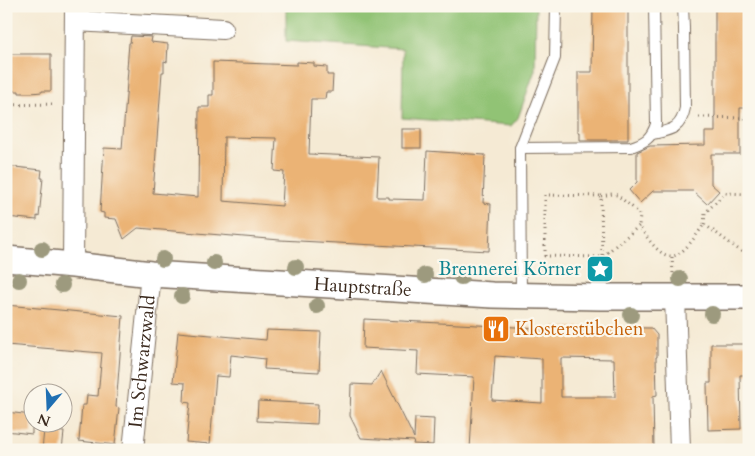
<svg xmlns="http://www.w3.org/2000/svg" width="755" height="456" viewBox="0 0 755 456" font-family="Cardo,serif">
	<style>
		.green { fill: #91c374; stroke: #667649 }
		.building { fill: #ebb374; fill-rule: evenodd }
		.lines { fill: none; stroke-linecap: round; stroke-linejoin: round }
		.service-casing { stroke: #7c6d5e; stroke-width: 12 }
		.minor-casing { stroke: #7c6d5e; stroke-width: 22 }
		.tertiary-casing { stroke: #7c6d5e; stroke-width: 28 }
		.path { stroke: #7c6d5e; stroke-width: 3; stroke-dasharray: 1 4; stroke-linecap: butt }
		.service { stroke: #fff; stroke-width: 10 }
		.minor { stroke: #fff; stroke-width: 20 }
		.tertiary { stroke: #fff; stroke-width: 25 }
		.tree { fill: #9d9a7e }
		.labels { text-anchor: middle; dominant-baseline: central; stroke-width: 4.5; stroke-linejoin: round; paint-order: stroke }
		.culture-label { font-size: 19px; fill: #0d838f; stroke: #fbf7ec; text-anchor: end }
		.street-label { font-size: 19px; fill: #3b2a1e; stroke: #fbf7ec }
		.food-label { font-size: 19px; fill: #c56008; stroke: #fbf7ec; text-anchor: start }
	</style>
	<rect width="100%" height="100%" fill="#fbf7ec"/>
	<filter id="ink" filterUnits="userSpaceOnUse"><feTurbulence type="fractalNoise" baseFrequency=".02" numOctaves="2"/><feDisplacementMap in="SourceGraphic" scale="10" xChannelSelector="R" yChannelSelector="G"/><feConvolveMatrix kernelMatrix="1 2 1 2 8 2 1 2 1" color-interpolation-filters="sRGB"/></filter>
	<filter id="wash" filterUnits="userSpaceOnUse"><feTurbulence type="fractalNoise" baseFrequency=".0096" numOctaves="4" result="noise"/><feDisplacementMap in="SourceGraphic" scale="20" xChannelSelector="R" yChannelSelector="G"/><feGaussianBlur stdDeviation="1.12" result="paint"/><feColorMatrix in="noise" values="0 0 0 0 0 0 0 0 0 0 0 0 0 0 0 0 0 1.4 0 .05"/><feComposite in="paint" operator="in"/></filter>
	<g filter="url(#wash)">
		<rect width="100%" height="100%" fill="#f5ead4"/>
		<path class="green" d="M286,6H536L535,70L518,118L511,126L402,118L403,49L286,41Z"/>
		<g id="blocks">
			<g class="building">
				<path d="M593,6H628V140H580V132L578,133V72H592Z"/>
				<path d="M715,6H749V108H740V154H711V184L719,191L707,204L693,191H653L640,203L629,190L637,182V152L650,146L705,145V132H715Z"/>
				<path d="M131,36L152,37L151,42L168,44L167,62L164,61V72H162L153,193L198,197L199,107H209V95H213V62L297,65V62L314,63V66L327,67V75H333L332,92H326L325,99H311L309,154L379,157L377,197H389V199L425,200L427,151L485,155L483,203L491,204L489,251L280,240L138,228L124,239L116,219L104,218V213L100,212L104,148L122,149L128,69H127L129,43H130ZM224,137L276,138L274,171L284,172L282,206L223,201Z"/>
				<path d="M10,54H51V91H42V92L31,93H19V91H10Z"/>
				<rect x="402" y="129" width="19" height="19"/>
				<path d="M6,166L42,170L41,178H43L39,217L37,216V220L6,217Z"/>
				<path d="M6,305L123,316L116,407L119,408L115,445L79,441L82,405H86L87,395L98,396L102,353L6,345Z"/>
				<path d="M364,319L553,329V327L651,328L657,335V357H656L657,395L653,396L654,450H470L474,377L417,374L418,351L363,348ZM495,356L542,359V403L492,400ZM561,358L614,359L615,397H561Z"/>
				<path d="M267,330L321,332L319,372L264,369L265,359L231,355L229,377L216,376L210,444L186,442L190,403L184,402L185,383L173,382L178,332L266,340Z"/>
				<path d="M711,344H749V375H740L741,429L708,430L707,383H711Z"/>
				<path d="M381,371L414,438L415,418L434,419L433,445L413,444L414,441L361,438L350,416L351,384L372,385Z"/>
				<path d="M258,401L318,404L317,424L257,421Z"/>
				<path d="M6,412L32,415V434L6,431Z"/>
				<path d="M44,430L64,432L62,450H42Z"/>
			</g>
		</g>
	</g>
	<g filter="url(#ink)">
		<use href="#blocks" fill-opacity="0" stroke="#7c6d5e" stroke-width="1"/>
		<g class="lines">
			<g class="service-casing">
				<g id="service">
					<path d="M653,134C671,130 681,129 685,108L684,28L683,6"/>
					<path d="M520,148L631,147C645,142 651,139 656,124L654,6"/>
					<path d="M521,296L520,148L555,58L556,6"/>
				</g>
			</g>
			<g class="minor-casing">
				<g id="minor">
					<path d="M75,21L223,29"/>
					<path d="M73,265L75,6"/>
					<path d="M675,297L680,450"/>
					<path id="s1" d="M133,450L151,274"/>
				</g>
			</g>
			<g class="tertiary-casing">
				<g id="tertiary">
					<path id="s2" d="M6,259L73,265L151,274L492,295L601,297H749"/>
				</g>
			</g>
			<g class="path">
				<path d="M6,105L53,104"/>
				<path d="M699,117L749,118"/>
				<path d="M601,196L612,194L617,195L637,211L640,216L639,226"/>
				<path d="M704,224L705,213L725,193L749,194"/>
				<path d="M672,257L673,274"/>
				<path d="M601,275L602,257L545,256V195L601,196L602,257L639,226C646,236 658,255 670,256C682,258 698,233 704,224L746,255H749"/>
			</g>
			<use href="#service" class="service"/>
			<use href="#minor" class="minor"/>
			<use href="#tertiary" class="tertiary"/>
		</g>
		<g class="tree">
			<circle cx="42" cy="249" r="8"/>
			<circle cx="163" cy="259" r="8"/>
			<circle cx="214" cy="263" r="8"/>
			<circle cx="296" cy="267" r="8"/>
			<circle cx="425" cy="275" r="8"/>
			<circle cx="461" cy="277" r="8"/>
			<circle cx="680" cy="279" r="8"/>
			<circle cx="19" cy="280" r="8"/>
			<circle cx="62" cy="285" r="8"/>
			<circle cx="182" cy="296" r="8"/>
			<circle cx="317" cy="306" r="8"/>
			<circle cx="712" cy="314" r="8"/>
			<circle cx="631" cy="315" r="8"/>
		</g>
	</g>
	<defs>
		<g id="sight-square" transform="scale(1.4375)"><rect x="-9" y="-9" width="18" height="18" rx="4" fill="#0f9aa8" stroke="#fbf7ec"/><path d="M0-6L1.8-2.2L6-1.7L2.9 1.2L3.7 5.4L0 3.3L-3.7 5.4L-2.9 1.2L-6-1.7L-1.8-2.2Z" fill="#fff"/></g>
		<g id="restaurant-square" transform="scale(1.4375)"><rect x="-9" y="-9" width="18" height="18" rx="4" fill="#e8710a" stroke="#fbf7ec"/><path d="M-5-6h1v4h1v-4h1v4h1v-4h1v5L-1.5 .5V6h-2V.5L-5-1ZM5-6V6H3V1.5H1.5Q1.5-4 5-6Z" fill="#fff"/></g>
	</defs>
	<g fill-rule="evenodd">
		<use href="#sight-square" x="600" y="269"/>
		<use href="#restaurant-square" x="496" y="329"/>
	</g>
	<g class="labels">
		<g class="culture-label">
			<text x="581" y="269">Brennerei Körner</text>
		</g>
		<g class="street-label">
			<text stroke="none"><textPath href="#s2" startOffset="358">Hauptstraße</textPath></text>
			<text stroke="none"><textPath href="#s1" startOffset="89">Im Schwarzwald</textPath></text>
		</g>
		<g class="food-label">
			<text x="515" y="329">Klosterstübchen</text>
		</g>
	</g>
	<rect width="755" height="456" fill="none" stroke="#fbf7ec" stroke-width="25"/>
	<g transform="translate(48 408) rotate(199)"><circle r="24" fill="#fbf7ec" stroke="#aea59a"/>
	<path d="M0-4L9 19L0 12L-9 19Z" fill="#1f6fb2"/>
	<text y="-8" font-size="14" font-weight="bold" text-anchor="middle" fill="#3b2a1e">N</text>
	</g>
</svg>
